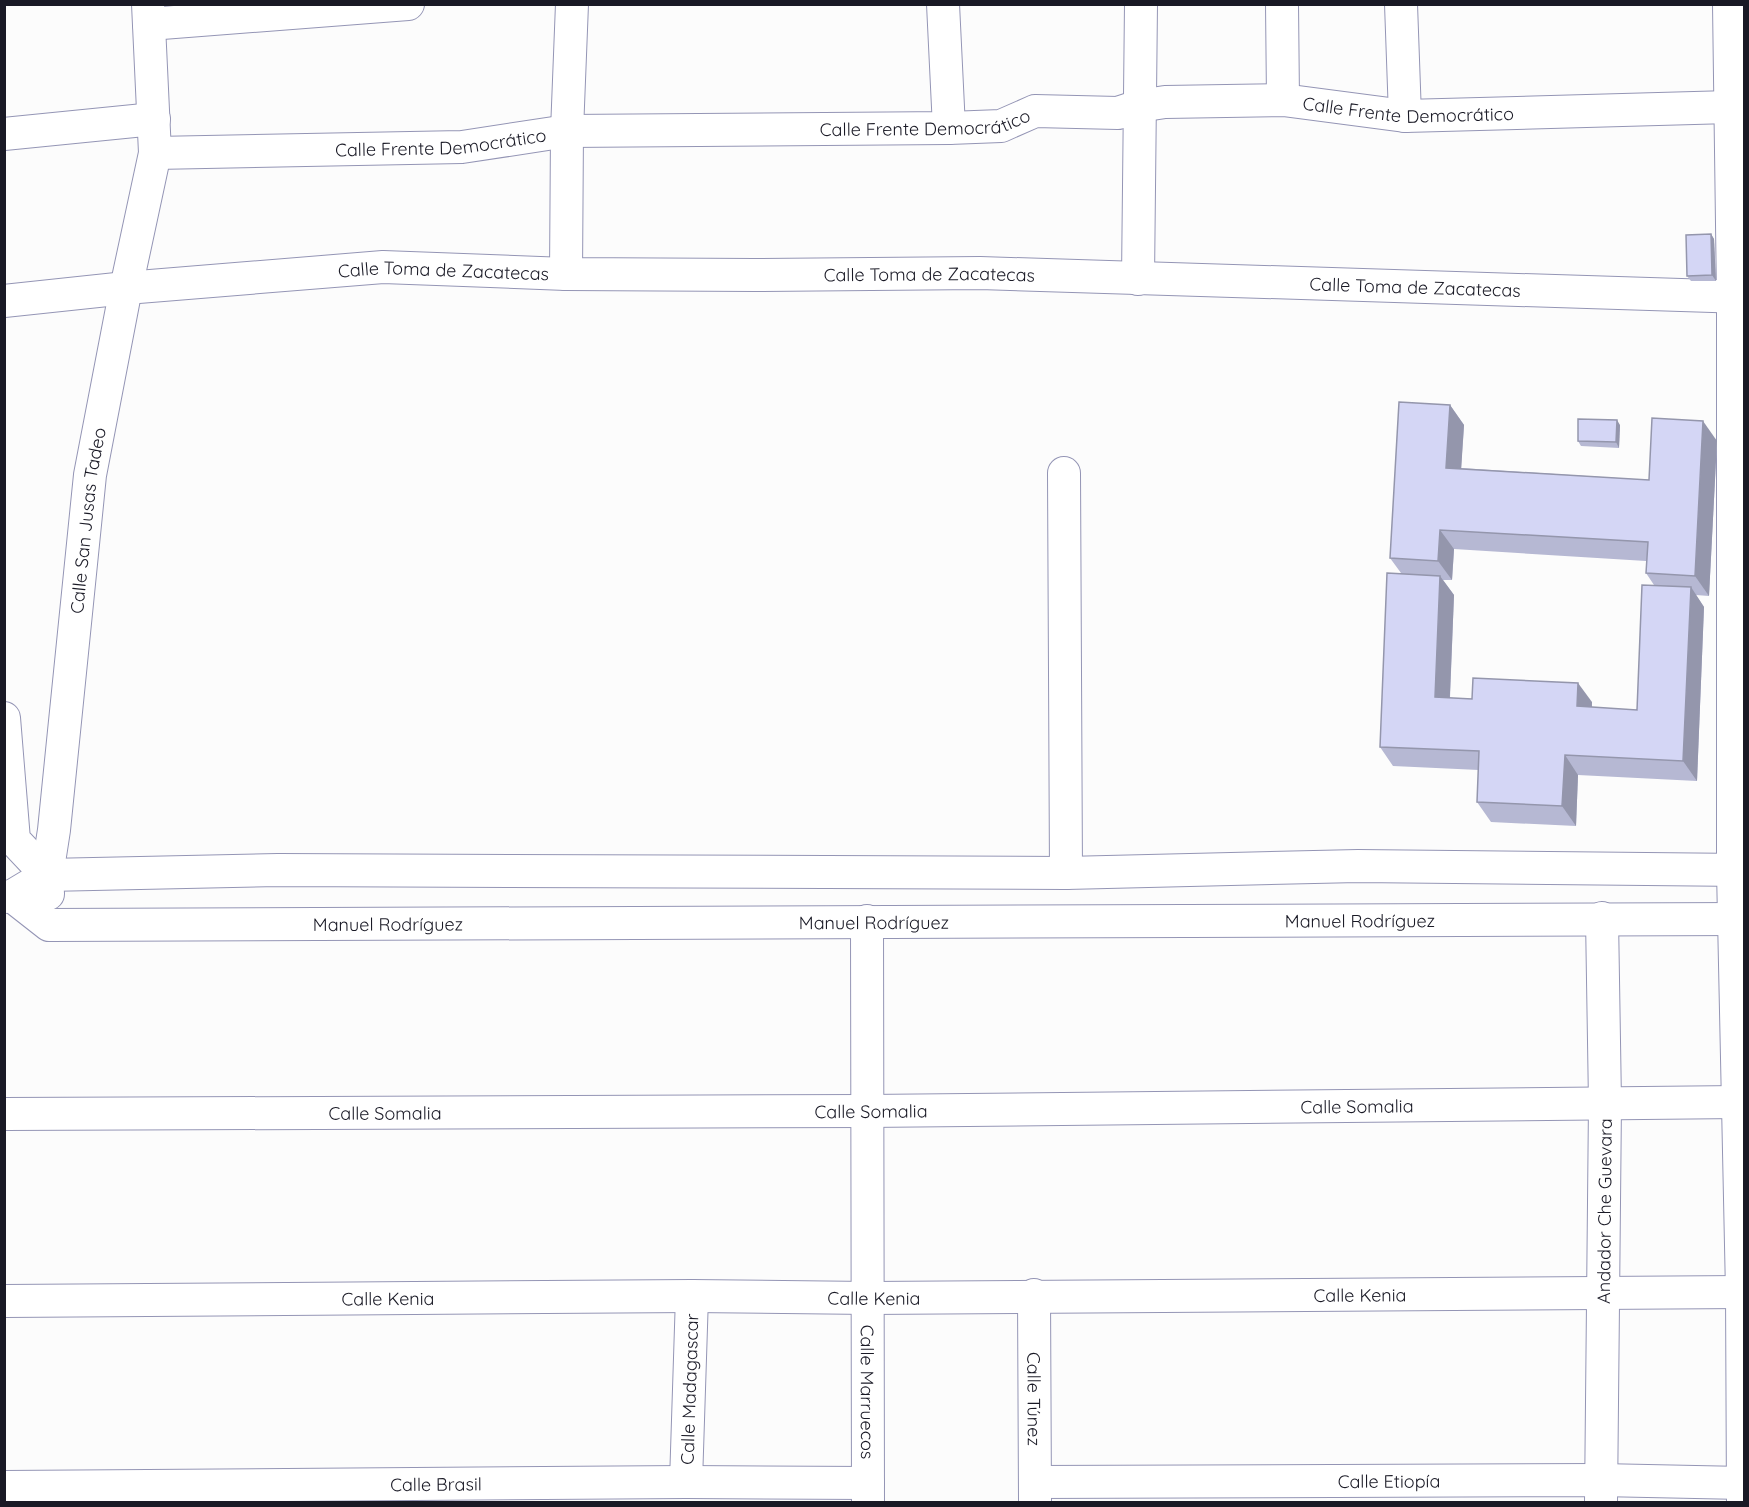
<svg xmlns="http://www.w3.org/2000/svg" width="1749" height="1507" viewBox="0 0 1749 1507" font-family="Quicksand,sans-serif">
	<style>
		.lines { fill: none; stroke-linecap: round; stroke-linejoin: round }
		.minor-casing { stroke: #9495b5; stroke-width: 34 }
		.minor { stroke: #fff; stroke-width: 32 }
		.wall { fill: #b6b8d3; fill-rule: evenodd }
		.shaded-wall { fill: #9496ac }
		.building { fill: #d4d6f5; stroke: #9496ac; stroke-width: 1.5 }
		.labels { text-anchor: middle; dominant-baseline: central; stroke-width: 4.5; stroke-linejoin: round; paint-order: stroke }
		.street-label { font-size: 18px; fill: #191925; stroke: #fcfcfc }
	</style>
	<rect width="100%" height="100%" fill="#fcfcfc"/>
	<g class="lines">
		<g class="minor-casing">
			<g id="minor">
				<path d="M943,4L949,128"/>
				<path d="M1282,4L1283,100"/>
				<path d="M1401,4L1405,116"/>
				<path d="M1729,4L1733,297V871L1742,1292L1743,1502"/>
				<path d="M149,24L408,4"/>
				<path d="M4,134L154,119"/>
				<path id="s1" d="M155,153L462,147L567,131L949,128L1001,126L1035,111L1118,113L1139,106L1165,102L1283,100L1405,116L1730,107"/>
				<path d="M566,274L567,131L572,4"/>
				<path d="M1138,279L1141,4"/>
				<path id="s2" d="M4,301L126,288L383,267L566,274L754,275L980,273L1744,297"/>
				<path d="M1064,473L1066,873"/>
				<path d="M4,718L14,840L47,875"/>
				<path id="s3" d="M48,894L47,875L54,830L90,475L126,288L155,153L148,4"/>
				<path id="s4" d="M12,896L49,925L1744,919"/>
				<path d="M4,897L12,896L47,875L278,870L1066,873L1358,866L1744,870"/>
				<path id="s5" d="M867,921L868,1502"/>
				<path id="s6" d="M4,1114L867,1111L1739,1102"/>
				<path id="s7" d="M1034,1295L1035,1501"/>
				<path id="s8" d="M4,1301L692,1296L869,1298L1744,1292"/>
				<path id="s9" d="M686,1482L692,1296"/>
				<path id="s10" d="M1035,1482L1600,1480L1743,1483"/>
				<path id="s11" d="M4,1487L686,1482L868,1483"/>
				<path id="s12" d="M1601,1502L1605,1103L1602,918"/>
			</g>
		</g>
		<use href="#minor" class="minor"/>
	</g>
	<g class="wall">
		<path d="M1711,234L1714,239L1716,281H1691L1687,276Z"/>
		<path d="M1450,405L1464,425L1461,468L1649,480L1717,441L1709,596L1696,595L1704,607L1697,781L1578,775L1576,826L1491,822L1477,802L1479,770L1393,766L1380,747L1401,573L1390,558ZM1454,549L1646,561V573L1654,585L1637,710L1592,707V702L1450,698L1454,595L1443,580H1452Z"/>
		<path d="M1620,425L1619,448L1581,446L1578,441Z"/>
	</g>
	<g class="shaded-wall">
		<path d="M1711,234L1714,239L1716,281L1712,275Z"/>
		<path d="M1450,405L1464,425L1460,487L1446,468Z"/>
		<path d="M1617,420L1620,425L1619,448L1616,442Z"/>
		<path d="M1703,421L1717,441L1709,596L1695,576Z"/>
		<path d="M1440,530L1454,549L1452,580L1438,561Z"/>
		<path d="M1440,576L1454,595L1449,717L1435,697Z"/>
		<path d="M1691,587L1704,607L1697,781L1683,761Z"/>
		<path d="M1578,683L1592,702L1591,726L1577,706Z"/>
		<path d="M1565,755L1578,775L1576,826L1562,806Z"/>
	</g>
	<g class="building">
		<path d="M1711,234L1712,275L1687,276L1686,235Z"/>
		<path d="M1399,402L1450,405L1446,468L1649,480L1652,418L1703,421L1695,576L1646,573L1648,542L1440,530L1438,561L1390,558Z"/>
		<path d="M1578,419L1617,420L1616,442L1578,441Z"/>
		<path d="M1387,573L1440,576L1435,697L1472,699L1473,678L1578,683L1577,706L1637,710L1642,585L1691,587L1683,761L1565,755L1562,806L1477,802L1479,751L1380,747Z"/>
	</g>
	<g class="labels">
		<g class="street-label">
			<text stroke="none"><textPath href="#s1" startOffset="1260">Calle Frente Democrático</textPath></text>
			<text stroke="none"><textPath href="#s1" startOffset="772">Calle Frente Democrático</textPath></text>
			<text stroke="none"><textPath href="#s1" startOffset="286">Calle Frente Democrático</textPath></text>
			<text stroke="none"><textPath href="#s2" startOffset="441">Calle Toma de Zacatecas</textPath></text>
			<text stroke="none"><textPath href="#s2" startOffset="927">Calle Toma de Zacatecas</textPath></text>
			<text stroke="none"><textPath href="#s2" startOffset="1413">Calle Toma de Zacatecas</textPath></text>
			<text stroke="none"><textPath href="#s3" startOffset="376">Calle San Jusas Tadeo</textPath></text>
			<text stroke="none"><textPath href="#s4" startOffset="1358">Manuel Rodríguez</textPath></text>
			<text stroke="none"><textPath href="#s4" startOffset="872">Manuel Rodríguez</textPath></text>
			<text stroke="none"><textPath href="#s4" startOffset="386">Manuel Rodríguez</textPath></text>
			<text stroke="none"><textPath href="#s6" startOffset="1353">Calle Somalia</textPath></text>
			<text stroke="none"><textPath href="#s6" startOffset="867">Calle Somalia</textPath></text>
			<text stroke="none"><textPath href="#s6" startOffset="381">Calle Somalia</textPath></text>
			<text stroke="none"><textPath href="#s12" startOffset="291">Andador Che Guevara</textPath></text>
			<text stroke="none"><textPath href="#s8" startOffset="1356">Calle Kenia</textPath></text>
			<text stroke="none"><textPath href="#s8" startOffset="870">Calle Kenia</textPath></text>
			<text stroke="none"><textPath href="#s8" startOffset="384">Calle Kenia</textPath></text>
			<text stroke="none"><textPath href="#s9" startOffset="93">Calle Madagascar</textPath></text>
			<text stroke="none"><textPath href="#s5" startOffset="471">Calle Marruecos</textPath></text>
			<text stroke="none"><textPath href="#s7" startOffset="104">Calle Túnez</textPath></text>
			<text stroke="none"><textPath href="#s10" startOffset="354">Calle Etiopía</textPath></text>
			<text stroke="none"><textPath href="#s11" startOffset="432">Calle Brasil</textPath></text>
		</g>
	</g>
	<rect width="1749" height="1507" fill="none" stroke="#191925" stroke-width="12"/>
</svg>
